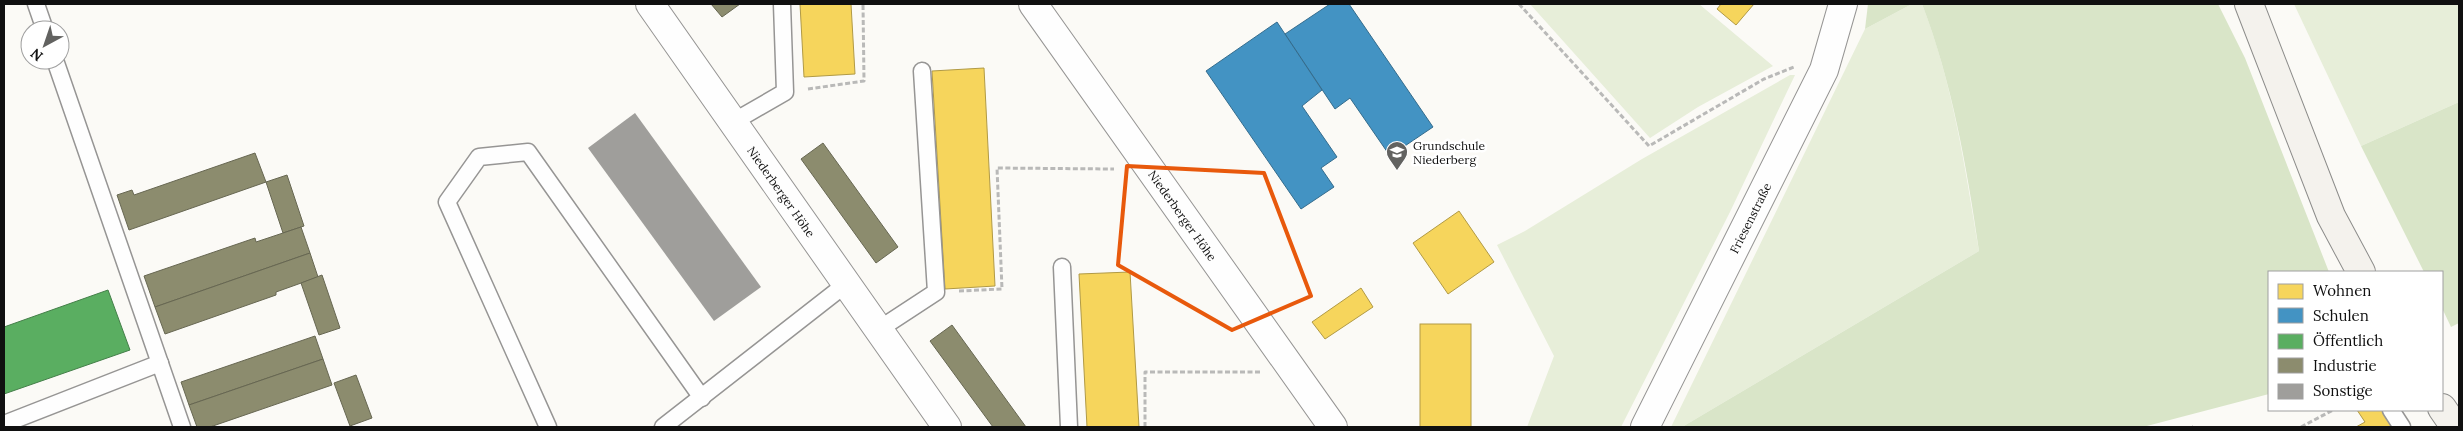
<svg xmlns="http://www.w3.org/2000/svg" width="2463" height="431" viewBox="0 0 2463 431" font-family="Lora,serif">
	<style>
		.green { fill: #e7eed9 }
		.forest { fill: #d9e5c8 }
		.homes { fill: #f6d55c; stroke: #b19a45 }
		.schools { fill: #4393c3; stroke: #346c8d }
		.public { fill: #5aae61; stroke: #447f49 }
		.industry { fill: #8c8c6e; stroke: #676752 }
		.building { fill: #9f9e9b }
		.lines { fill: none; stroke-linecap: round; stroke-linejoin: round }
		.service-casing { stroke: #969594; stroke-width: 19 }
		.minor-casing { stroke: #969594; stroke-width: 30 }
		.tertiary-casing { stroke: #969594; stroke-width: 30 }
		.secondary-casing { stroke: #8c8c8a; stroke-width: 30 }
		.path { stroke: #b9b9b8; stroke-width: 3; stroke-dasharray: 5 2.5; stroke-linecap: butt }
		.service { stroke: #fefefe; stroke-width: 16 }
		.minor { stroke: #fefefe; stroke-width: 28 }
		.tertiary { stroke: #fefefe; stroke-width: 28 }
		.secondary { stroke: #f4f2ed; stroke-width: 28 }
		.marked { fill: none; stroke: #e8590c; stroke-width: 4; stroke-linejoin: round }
		.labels { text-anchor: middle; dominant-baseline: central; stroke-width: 5; stroke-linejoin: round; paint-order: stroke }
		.poi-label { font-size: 12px; fill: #101010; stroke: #fff; text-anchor: start }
		.street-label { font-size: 12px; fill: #101010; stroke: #fff }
	</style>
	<rect width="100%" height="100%" fill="#fbfaf6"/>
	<g class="green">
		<path d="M1530,4H1699L1773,66L1698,107L1650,138Z"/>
		<path d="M1912,4H1922C1953,83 1965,168 1979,251L1682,427H1671L1865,29Z"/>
		<path d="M2294,4H2459V102L2361,146Z"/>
		<path d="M1790,75H1795L1730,212L1621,427H1527L1554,356L1497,245L1525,231L1642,159Z"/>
	</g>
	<g class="forest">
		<path d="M1868,4H1912L1865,29Z"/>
		<path d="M1922,4H2218L2245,58L2329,272H2269V394L2143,427H1682L1979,251C1967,168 1952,82 1922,4Z"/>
		<path d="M2459,102V323L2451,327L2442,308V272H2424L2361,146Z"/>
	</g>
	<g class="homes">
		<path d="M800,4H851L855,74L804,77Z"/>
		<path d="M1721,4H1754L1736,25L1717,9Z"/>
		<path d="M984,68L995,286L945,289L932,71Z"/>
		<path d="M1459,211L1494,262L1448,294L1413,243Z"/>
		<path d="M1130,272L1139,427H1087L1079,274Z"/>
		<path d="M1361,288L1373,307L1325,339L1312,322Z"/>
		<rect x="1420" y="324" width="51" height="103"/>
		<path d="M2357,410H2384L2395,427H2356L2365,422Z"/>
	</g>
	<g class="schools">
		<path d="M1330,4H1349L1433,127L1390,156L1350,98L1335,109L1285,34Z"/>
		<path d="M1277,22L1322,90L1302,106L1337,157L1321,168L1334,187L1301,209L1206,71Z"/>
	</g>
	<path class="public" d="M108,290L130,350L4,394V327Z"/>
	<g class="industry">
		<path d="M711,4H740L722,17Z"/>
		<path d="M823,143L898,247L876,263L801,159Z"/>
		<path d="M255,153L266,182L129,230L117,195L132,190L134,195Z"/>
		<path d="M287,175L304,226L283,233L266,182Z"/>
		<path d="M301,227L310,253L155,307L144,276L255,238L256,242Z"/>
		<path d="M310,253L318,277L276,292V295L165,334L155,307Z"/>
		<path d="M322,275L340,328L319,335L301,283Z"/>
		<path d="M952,325L1026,427H993L930,341Z"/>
		<path d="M315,336L323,359L189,405L181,382Z"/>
		<path d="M323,359L332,385L210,427H197L189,405Z"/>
		<path d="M356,375L372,418L350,426L334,383Z"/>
	</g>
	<path class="building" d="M635,113L761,287L714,321L588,148Z"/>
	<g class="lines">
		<g class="service-casing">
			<g id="service">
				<path d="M36,4L45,30"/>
				<path d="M55,60L182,427"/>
				<path d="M733,122L785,92L782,4"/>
				<path d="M1062,267L1069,427"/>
				<path d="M878,330L936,292L922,71"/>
				<path d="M2391,410L2402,427"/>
				<path d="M4,424L160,363"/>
				<path d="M548,427L447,202L479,157L528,152L702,398"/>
				<path d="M663,427L846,284"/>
			</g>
		</g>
		<g class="minor-casing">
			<g id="minor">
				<path id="s1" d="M1033,4L1333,427"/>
			</g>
		</g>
		<g class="tertiary-casing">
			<g id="tertiary">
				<path id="s2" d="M650,4L947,427"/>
				<path id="s3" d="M1645,427L1824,70L1843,4"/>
			</g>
		</g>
		<g class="secondary-casing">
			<g id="secondary">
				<path d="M2249,4L2331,216L2361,272"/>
				<path d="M2442,408L2455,427"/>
			</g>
		</g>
		<g class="path">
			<path d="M1519,4L1649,146L1764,79L1794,67"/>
			<path d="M808,89L864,81L863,4"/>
			<path d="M959,291L1002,289L997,168L1114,169"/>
			<path d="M1145,427V372H1261"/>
			<path d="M2192,427H2193"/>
			<path d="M2301,427L2333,410"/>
		</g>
		<use href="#service" class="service"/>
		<use href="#minor" class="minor"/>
		<use href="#tertiary" class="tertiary"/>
		<use href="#secondary" class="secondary"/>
	</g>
	<path class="marked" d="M1127,166L1264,173L1311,296L1232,330L1118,265Z"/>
	<defs>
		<g id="school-pin" transform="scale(1.125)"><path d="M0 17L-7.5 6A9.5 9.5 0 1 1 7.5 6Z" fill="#626260" stroke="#fff"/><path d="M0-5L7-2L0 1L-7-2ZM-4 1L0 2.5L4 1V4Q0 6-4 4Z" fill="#fff"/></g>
	</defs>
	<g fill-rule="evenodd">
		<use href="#school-pin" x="1397" y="152"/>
	</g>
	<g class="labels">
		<g class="poi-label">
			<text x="1413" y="145">Grundschule<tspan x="1413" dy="14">Niederberg</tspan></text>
		</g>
		<g class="street-label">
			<text stroke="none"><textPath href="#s2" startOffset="229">Niederberger Höhe</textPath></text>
			<text stroke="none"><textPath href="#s1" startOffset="259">Niederberger Höhe</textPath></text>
			<text stroke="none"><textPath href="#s3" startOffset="234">Friesenstraße</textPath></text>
		</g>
	</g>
	<rect width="2463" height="431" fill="none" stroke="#101010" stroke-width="10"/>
	<rect x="2268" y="271" width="175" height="140" fill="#ffffff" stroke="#9f9f9f"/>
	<rect x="2278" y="284" width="25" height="15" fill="#f6d55c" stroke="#9f9f9f"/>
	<text x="2313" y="296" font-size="15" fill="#101010">Wohnen</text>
	<rect x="2278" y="308" width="25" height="15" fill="#4393c3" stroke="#9f9f9f"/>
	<text x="2313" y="321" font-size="15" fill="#101010">Schulen</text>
	<rect x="2278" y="334" width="25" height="15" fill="#5aae61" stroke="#9f9f9f"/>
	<text x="2313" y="346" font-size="15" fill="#101010">Öffentlich</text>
	<rect x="2278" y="358" width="25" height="15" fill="#8c8c6e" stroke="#9f9f9f"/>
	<text x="2313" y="371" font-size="15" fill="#101010">Industrie</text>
	<rect x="2278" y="384" width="25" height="15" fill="#9f9e9b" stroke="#9f9f9f"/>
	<text x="2313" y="396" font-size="15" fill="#101010">Sonstige</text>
	<g transform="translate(45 45) rotate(220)"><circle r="24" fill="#ffffff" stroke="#9f9f9f"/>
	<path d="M0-4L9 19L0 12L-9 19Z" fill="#626260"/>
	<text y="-8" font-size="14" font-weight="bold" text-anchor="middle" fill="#101010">N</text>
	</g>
</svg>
